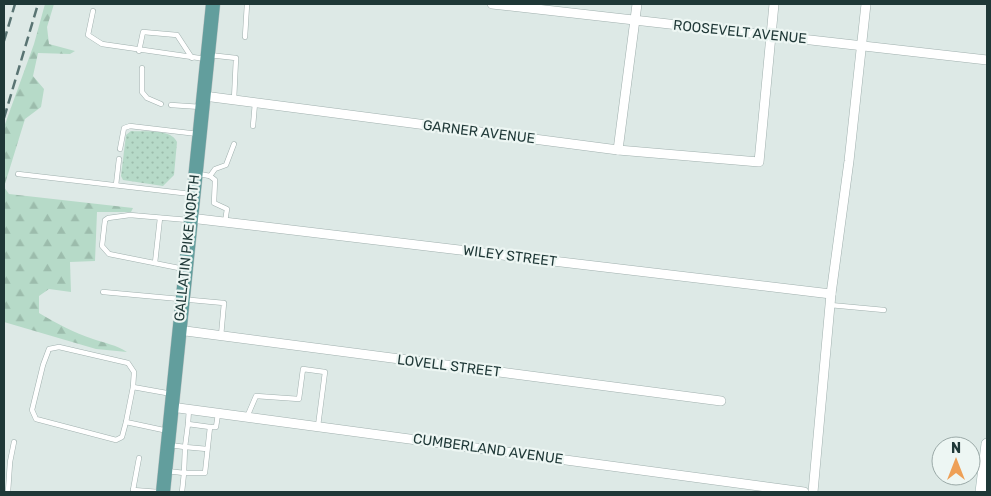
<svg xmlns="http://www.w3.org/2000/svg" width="991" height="496" viewBox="0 0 991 496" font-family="Rubik,sans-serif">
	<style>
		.grass { fill: url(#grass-dots) }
		.forest { fill: url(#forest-firs) }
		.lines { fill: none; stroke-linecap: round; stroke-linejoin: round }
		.lane-casing { stroke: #a0b0ae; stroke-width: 5.5 }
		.street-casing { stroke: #a0b0ae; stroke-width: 10 }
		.secondary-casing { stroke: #9db4b1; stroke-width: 12 }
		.primary-casing { stroke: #bcc3c3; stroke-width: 15 }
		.lane { stroke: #fff; stroke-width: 4.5 }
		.street { stroke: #fff; stroke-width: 9 }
		.secondary { stroke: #fff; stroke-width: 11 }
		.primary { stroke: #629e9d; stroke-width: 14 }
		.rail { stroke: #597473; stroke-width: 2.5; stroke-dasharray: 10 5; stroke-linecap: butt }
		.labels { text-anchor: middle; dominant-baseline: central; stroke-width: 4.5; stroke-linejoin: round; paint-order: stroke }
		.street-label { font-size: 14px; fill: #1f3837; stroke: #edf6f3 }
	</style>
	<defs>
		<pattern id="grass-dots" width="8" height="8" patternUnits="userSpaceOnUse" patternTransform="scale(1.25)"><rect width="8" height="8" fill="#b6dac8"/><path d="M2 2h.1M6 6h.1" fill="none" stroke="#9cbcac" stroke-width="1.8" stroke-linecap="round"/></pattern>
		<pattern id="forest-firs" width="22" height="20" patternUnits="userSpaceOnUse" patternTransform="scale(1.25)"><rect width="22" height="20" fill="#b6dac8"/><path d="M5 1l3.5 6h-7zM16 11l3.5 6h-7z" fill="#9cbcac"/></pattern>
	</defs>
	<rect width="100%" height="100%" fill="#dde9e6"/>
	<path class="grass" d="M131,131C144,132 171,128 177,142L174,175L163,186L123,180L121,176L126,135Z"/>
	<path class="forest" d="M45,4H54L47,27L49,44L75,51L70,54L38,53L33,76L44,89L41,107L25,119L4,187L9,194L133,208L131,212H97L95,261L70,262L71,292L49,289L39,296V313C56,323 74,333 93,339C105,343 116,345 127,352L96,349L4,322V127L34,44Z"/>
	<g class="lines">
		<g class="lane-casing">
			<g id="lane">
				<path d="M93,11L88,35L102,44L206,59"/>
				<path d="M245,37L247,4"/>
				<path d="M139,51L143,32L177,35L192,58"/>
				<path d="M209,55L236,58L234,100"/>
				<path d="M142,68V92L147,98L161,104"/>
				<path d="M171,105L201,107"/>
				<path d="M253,126L255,103"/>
				<path d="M120,149L124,128L130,126L198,134"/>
				<path d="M18,174L191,194"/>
				<path d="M199,174L210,176L215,180L214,203L227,209L225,222"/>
				<path d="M210,176L215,169L226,165L234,144"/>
				<path d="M116,185L119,159"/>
				<path d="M155,263L160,218"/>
				<path d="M184,269L109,254L102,246L105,220L108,218L130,215L188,220"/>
				<path d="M103,292L224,303L221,336"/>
				<path d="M830,305L884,310"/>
				<path d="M247,417L256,396L299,399L303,369L325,372L318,426"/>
				<path d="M126,422L122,437L116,440L36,419L32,410L43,365L49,349L59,347L128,363L134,372L133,387"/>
				<path d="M188,424L189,409"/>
				<path d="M168,431L126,422L133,387L172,394"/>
				<path d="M169,445L185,447L184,473H205L210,427H216L218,414"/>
				<path d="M207,449L185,447L188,424L210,427"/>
				<path d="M167,471L184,473L182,492"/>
				<path d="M133,490L139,458"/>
				<path d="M133,490L158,492"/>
				<path d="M8,492L10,462L14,442"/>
			</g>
		</g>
		<g class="street-casing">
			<g id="street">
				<path d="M492,4L987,60"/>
				<path d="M204,96L618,150L759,162L774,4"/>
				<path d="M618,150L637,4"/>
				<path d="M190,218L831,294"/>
				<path d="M178,330L721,401"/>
				<path d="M171,407L804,492"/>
				<path d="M813,492L831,294L849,161L866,4"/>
			</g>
		</g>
		<g class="secondary-casing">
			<path id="secondary" d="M981,492L987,444"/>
		</g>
		<g class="primary-casing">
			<path id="primary" d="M163,492L213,4"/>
		</g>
		<use href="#lane" class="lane"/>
		<use href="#street" class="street"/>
		<use href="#secondary" class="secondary"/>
		<use href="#primary" class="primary"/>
		<g class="rail">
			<path d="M4,41L15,4"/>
			<path d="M4,118L38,4"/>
		</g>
	</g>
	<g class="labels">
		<g class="street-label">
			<text transform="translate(740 32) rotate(6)">ROOSEVELT AVENUE</text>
			<text transform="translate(479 132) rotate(7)">GARNER AVENUE</text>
			<text transform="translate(187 248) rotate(-84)">GALLATIN PIKE NORTH</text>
			<text transform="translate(510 256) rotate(7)">WILEY STREET</text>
			<text transform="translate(449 366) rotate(7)">LOVELL STREET</text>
			<text transform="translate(488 449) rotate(8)">CUMBERLAND AVENUE</text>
		</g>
	</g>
	<rect width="991" height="496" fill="none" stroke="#1f3837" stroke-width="10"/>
	<g transform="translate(956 461)"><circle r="24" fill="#edf6f3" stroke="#9baaa8"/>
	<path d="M0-4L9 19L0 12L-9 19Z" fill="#eea056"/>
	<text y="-8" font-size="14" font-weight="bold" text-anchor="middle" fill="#1f3837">N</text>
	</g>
</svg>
